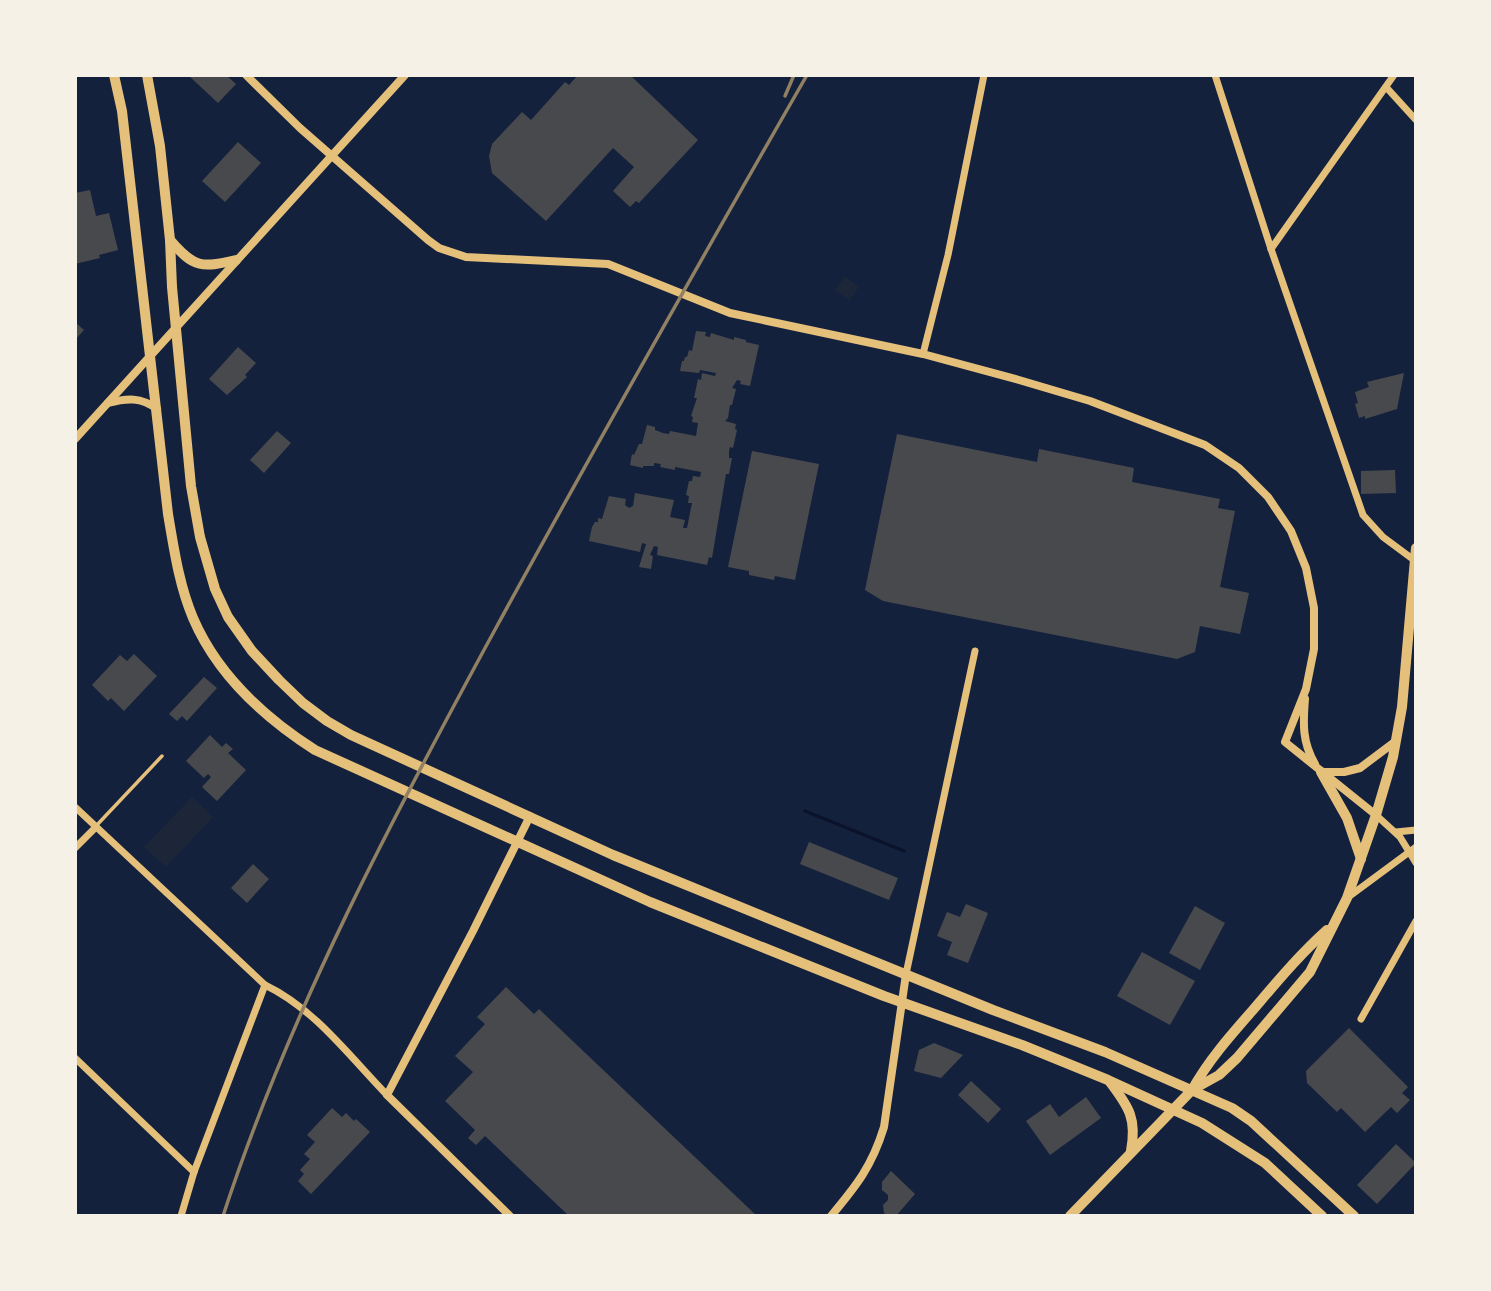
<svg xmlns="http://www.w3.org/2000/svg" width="1491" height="1291" viewBox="0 0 1491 1291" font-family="'Source Sans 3',sans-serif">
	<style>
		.green { fill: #1d2539 }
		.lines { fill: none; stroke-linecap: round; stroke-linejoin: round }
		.stream { stroke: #0b132b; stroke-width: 3.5 }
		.building { fill: #48494c }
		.service { stroke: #e5c07b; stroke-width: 3.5 }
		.minor { stroke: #e5c07b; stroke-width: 7 }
		.tertiary { stroke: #e5c07b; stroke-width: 8 }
		.secondary { stroke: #e5c07b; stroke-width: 10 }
		.primary { stroke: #e5c07b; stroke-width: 10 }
		.rail { stroke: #918062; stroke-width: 3.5 }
	</style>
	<rect width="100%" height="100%" fill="#14213d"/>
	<g class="green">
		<path d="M845,276L859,287L849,301L835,290Z"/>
		<path d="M192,797L213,817L166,867L144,847Z"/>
	</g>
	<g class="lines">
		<path class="stream" d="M805,811L904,851"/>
	</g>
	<g class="building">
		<path d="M188,75H226L236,84L218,103Z"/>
		<path d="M578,75H630L698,140L639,203L636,201L630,207L613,191L634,167L613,148L546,221L492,173L489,156L492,144L522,112L531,120L565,82L569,85Z"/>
		<path d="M238,142L261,163L225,202L202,181Z"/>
		<path d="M90,190L96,216L109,213L118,250L99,255L100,258L75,264V193Z"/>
		<path d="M75,322L84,330L75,340Z"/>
		<path d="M696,331L706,332L705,336L710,337L711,333L734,340V337L746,340V342L759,345L750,386L740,384L741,381L737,380L732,388L736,389L732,405H730L728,418L725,421L736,424L735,429L737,430L733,448L730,447L729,451V458H732L729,474H726L712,558L709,557L707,565L657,555L658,547L654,546L650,555L653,556L651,569L639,567L646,544L642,543L640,552L589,541L592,527L595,522H598V518L602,519L609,496L626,499L625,505L629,508L633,506L635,493L674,500L670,517L685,520L683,528H687L692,503H688L689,496L686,495L689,481H692L693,476L700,477L701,472L675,467V470L660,467L661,464L654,463V466H643V468L630,465L632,454L634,455L639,444H642L647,425L655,427V430L663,433L669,434L670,431L696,436L698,423L692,422L693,417L691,416L697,398H694L698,379L701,380L702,373L715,376L716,373L700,370L699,373L680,371L682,361H684L685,357H687L689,350L692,351Z"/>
		<path d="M238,347L256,363L245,375L247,377L227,395L209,379Z"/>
		<path d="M1404,373L1397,409L1365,419V416L1359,418L1355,404L1358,403L1355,392L1369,387L1367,382Z"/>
		<path d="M277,431L291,443L264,473L250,460Z"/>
		<path d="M897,434L1037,462L1039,449L1134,468L1132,482L1220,499L1218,508L1235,511L1220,587L1249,593L1240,634L1200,626L1195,652L1177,659L883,601L865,590Z"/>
		<path d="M752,451L819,464L795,580L775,576L774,580L749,575V571L728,567Z"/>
		<path d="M1395,470L1396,493L1361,494V471Z"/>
		<path d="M134,654L157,676L124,711L111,698L108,701L92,685L120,655L127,661Z"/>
		<path d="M204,677L217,688L187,721L182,716L177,721L169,714Z"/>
		<path d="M210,735L222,747L226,743L233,749L228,753L246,770L217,801L202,787L211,777L208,774L204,778L186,761Z"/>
		<path d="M809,842L898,878L889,900L800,864Z"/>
		<path d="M253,864L269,879L247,903L231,888Z"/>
		<path d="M966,904L988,913L968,963L947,955L952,942L937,936L947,912L960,917Z"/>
		<path d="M1195,906L1225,923L1200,970L1169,953Z"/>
		<path d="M1142,952L1195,981L1170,1025L1117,996Z"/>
		<path d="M506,987L534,1014L539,1009L757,1216H569L485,1136L476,1145L468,1138L475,1130L445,1101L473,1072L455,1056L485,1024L477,1017Z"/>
		<path d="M1349,1028L1408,1087L1402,1093L1410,1100L1397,1113L1391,1107L1365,1132L1341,1108L1337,1112L1307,1083L1306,1071Z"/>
		<path d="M934,1043L963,1055L941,1078L914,1071L919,1050Z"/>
		<path d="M971,1081L1001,1109L988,1123L958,1095Z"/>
		<path d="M1086,1097L1101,1118L1050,1155L1026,1121L1050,1104L1059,1117Z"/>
		<path d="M332,1108L342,1117L346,1113L354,1121L356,1119L370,1132L311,1194L298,1181L304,1174L300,1170L310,1159L304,1154L315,1142L307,1135Z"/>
		<path d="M1396,1144L1416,1163L1377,1204L1357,1185Z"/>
		<path d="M891,1171L915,1194L896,1216H887L884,1213L883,1205L888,1200V1195L882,1190V1182Z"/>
	</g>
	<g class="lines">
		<path class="service" d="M96,826L162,756"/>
		<g class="minor">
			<path d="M1215,75L1271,249L1363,515L1383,537L1414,560"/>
			<path d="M1386,87L1416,120"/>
			<path d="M1271,249L1394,75"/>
			<path d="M923,354L948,255L984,75"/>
			<path d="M75,807L265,985C315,1009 349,1056 387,1095"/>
			<path d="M1376,815L1400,837L1416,863"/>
			<path d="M1396,832L1416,830"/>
			<path d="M75,848L96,827"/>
			<path d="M1347,898L1416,847"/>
			<path d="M906,974L975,651"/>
			<path d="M1361,1019L1416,921"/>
			<path d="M75,1058L194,1172"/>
			<path d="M181,1216L194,1172L265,985"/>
		</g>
		<g class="tertiary">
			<path d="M246,75L300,128L428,240L439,248L466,257L608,264L730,313L923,354L1019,380L1090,401L1205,445L1239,468L1268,497L1291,531L1306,568L1314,608V649L1306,689L1285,742L1376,815"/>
			<path d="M108,403C127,398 141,397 157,409"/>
			<path d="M75,439L405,75"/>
			<path d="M1305,699C1303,723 1302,742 1315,764"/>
			<path d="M1321,772H1344L1360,768L1396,741"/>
			<path d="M510,1216L387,1095L473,931L530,816"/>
			<path d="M831,1216C857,1185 872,1166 884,1127L906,974"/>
		</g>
		<g class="secondary">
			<path d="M1321,772L1347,818L1361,859"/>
			<path d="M1192,1090L1219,1075L1237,1058L1310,972L1347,898L1376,815L1393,757L1402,707L1416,548"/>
			<path d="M1070,1216L1192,1090C1208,1061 1230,1036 1252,1011C1276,983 1299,955 1327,930"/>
		</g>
		<g class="primary">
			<path d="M114,75L122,111L168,514C174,549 179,585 193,618C217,674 265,718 315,750L650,902L884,996L1022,1045L1108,1080L1202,1123L1265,1163L1322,1216"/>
			<path d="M147,75L160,146L170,240L172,287L191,486L200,537L215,589L228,617L252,651L279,680L303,703L327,721L351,735L613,855L993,1010L1105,1052L1232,1108L1251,1121L1354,1216"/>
			<path d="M170,240C194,268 201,268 236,260"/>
			<path d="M1110,1082C1129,1107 1137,1119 1131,1151"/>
		</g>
		<g class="rail">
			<path d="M785,96L794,75"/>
			<path d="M223,1216C291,1008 393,817 497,626C598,441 702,258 807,75"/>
		</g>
	</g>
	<rect width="1491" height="1291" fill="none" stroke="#f6f1e7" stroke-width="154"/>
</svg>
